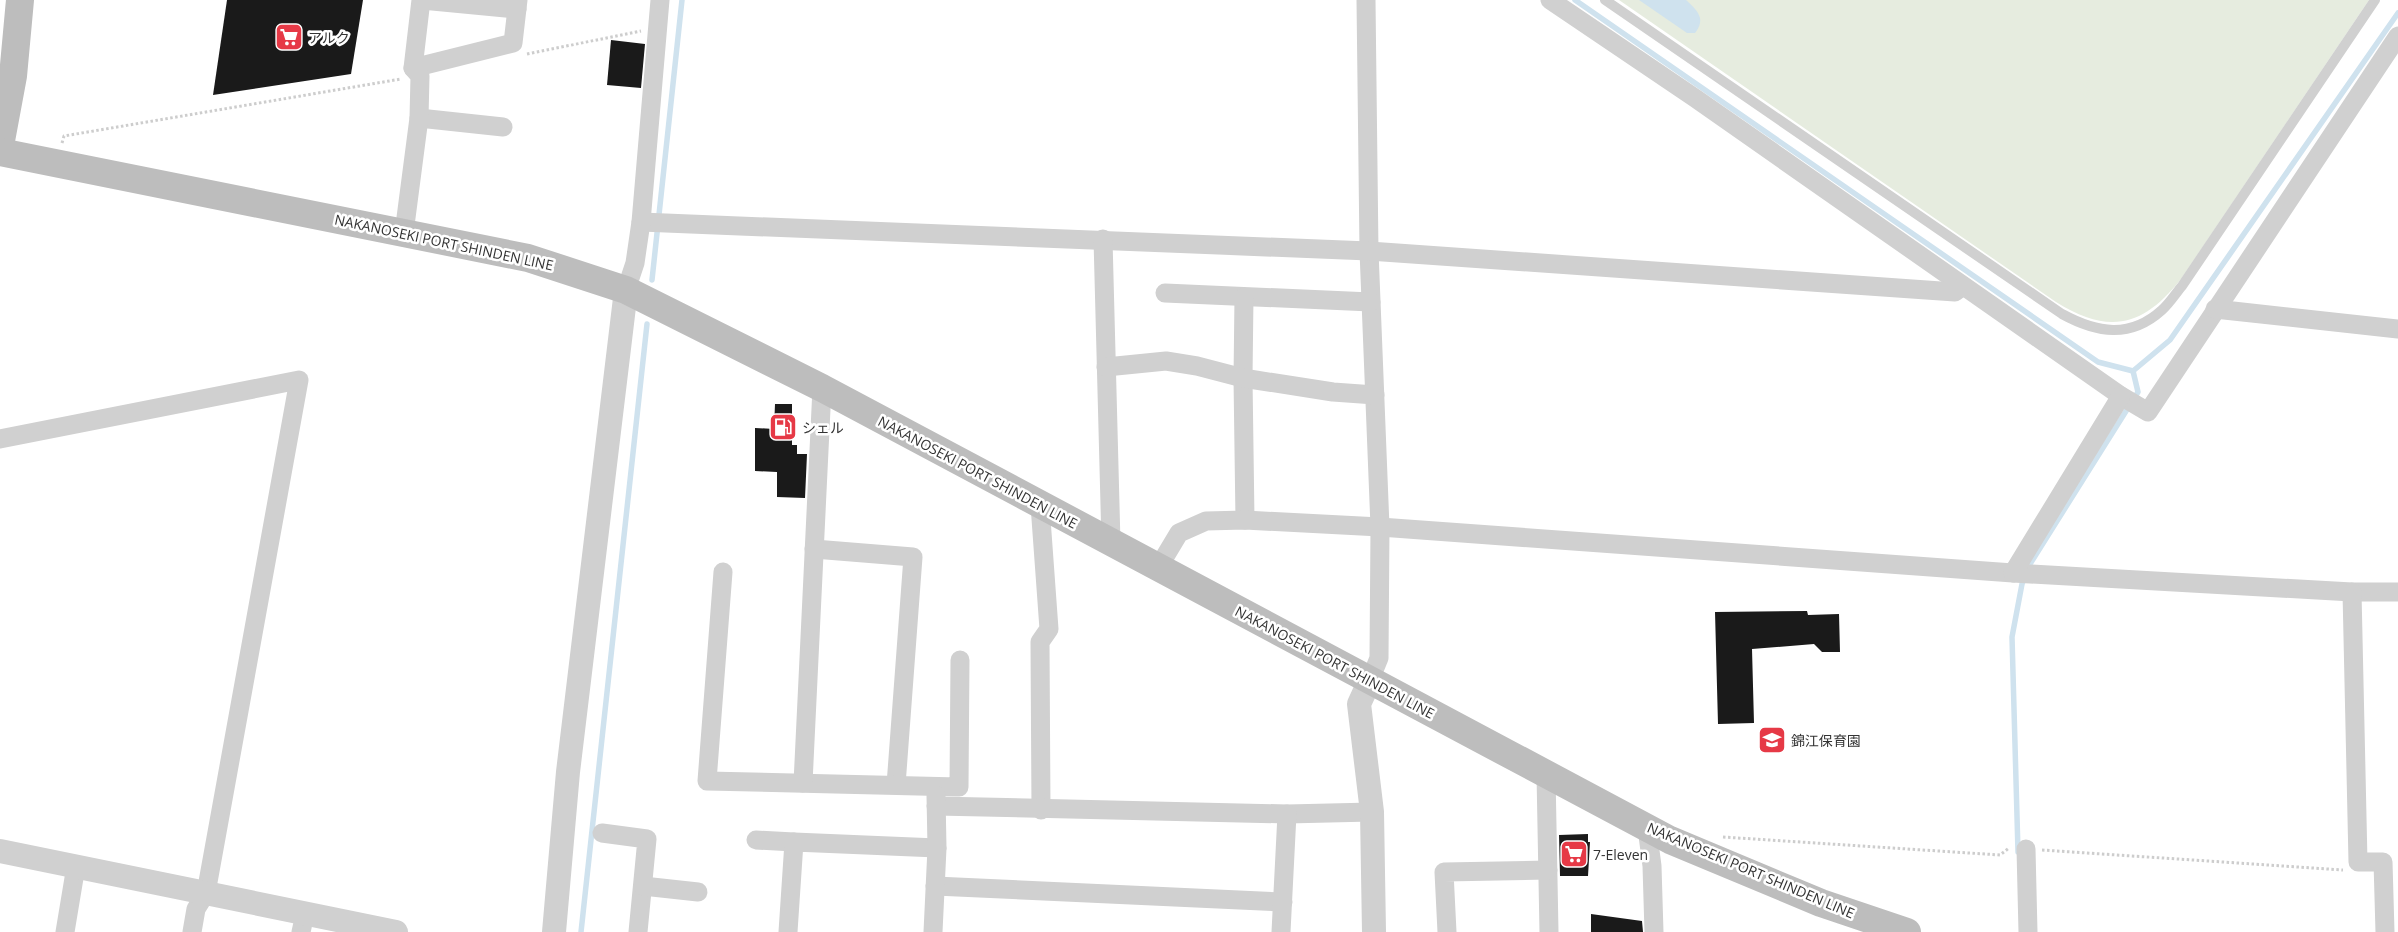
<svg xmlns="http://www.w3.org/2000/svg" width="2398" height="932" viewBox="0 0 2398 932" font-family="'Open Sans','Noto Sans JP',sans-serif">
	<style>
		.green { fill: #e6ecdf }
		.water { fill: #cfe2ee }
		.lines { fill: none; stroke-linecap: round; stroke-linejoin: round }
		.stream { stroke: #cfe2ee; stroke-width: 5.5 }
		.building { fill: #1a1a1a }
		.path { stroke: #cdcdcd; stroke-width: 3; stroke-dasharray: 2.5 2.5; stroke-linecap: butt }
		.service { stroke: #d0d0d0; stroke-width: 10 }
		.minor { stroke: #d0d0d0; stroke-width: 19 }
		.tertiary { stroke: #d0d0d0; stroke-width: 24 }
		.secondary { stroke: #bdbdbd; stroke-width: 28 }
		.labels { text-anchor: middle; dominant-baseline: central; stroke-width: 5; stroke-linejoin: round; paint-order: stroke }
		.poi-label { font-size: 14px; fill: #333; stroke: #fff; text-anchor: start }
		.street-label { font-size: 14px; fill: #333; stroke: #fff }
	</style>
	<rect width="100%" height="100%" fill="#fff"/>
	<path class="green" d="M1619,0H2369L2181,279C2143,327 2109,335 2056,302Z"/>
	<path class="water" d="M1639,0H1686C1698,11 1706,19 1695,33H1687Z"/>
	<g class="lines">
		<g class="stream">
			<path d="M1575,0L2098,362L2133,371"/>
			<path d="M652,280L682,0"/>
			<path d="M2133,371L2170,340L2398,13"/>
			<path d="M2018,852L2012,637L2022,584L2030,564L2138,392L2133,371"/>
			<path d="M581,932L647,324"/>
		</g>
	</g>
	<g class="building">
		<path d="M227,0H363L351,74L213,95Z"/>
		<path d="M611,40L645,44L641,88L607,85Z"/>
		<path d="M775,404H792V445H797V454H807L805,498L777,497V472L755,471V428L774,429Z"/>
		<path d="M1807,611L1808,615L1839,614L1840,652H1822L1814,644L1752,649L1754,723L1718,724L1715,612Z"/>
		<path d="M1588,834V842H1590L1588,876H1560L1559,835Z"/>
		<path d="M1591,914L1642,921L1643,932H1591Z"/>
	</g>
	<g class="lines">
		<g class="path">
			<path d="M527,54L641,31"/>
			<path d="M62,143L64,136L401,79"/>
			<path d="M1723,837L2000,855L2009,848"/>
			<path d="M2042,850L2343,870"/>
		</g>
		<path class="service" d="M1605,0L2062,314C2097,333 2130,339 2162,310C2170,303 2176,293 2182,286L2375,0"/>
		<g class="minor">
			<path d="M422,0L517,9"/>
			<path d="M1366,0L1369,251L1380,527L1379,658L1370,680"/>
			<path d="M1550,0L1695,98L2121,396L2148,412L2398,36"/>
			<path d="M413,68L513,43L518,0"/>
			<path d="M419,118L503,127"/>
			<path d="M641,222L1369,251L1955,292L1963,286"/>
			<path d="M404,233L419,118L420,76L413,68L421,0"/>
			<path d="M1103,239L1111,543"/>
			<path d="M626,290L635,263L641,222L660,0"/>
			<path d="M1165,293L1371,302"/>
			<path d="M1244,297L1243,378L1245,520"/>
			<path d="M2215,309L2398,329"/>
			<path d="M1106,367L1166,361L1197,366L1243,378L1333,392L1375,395"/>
			<path d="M0,439L299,380L206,893L196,909L192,932"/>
			<path d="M1040,505L1049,629L1040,642L1041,810"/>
			<path d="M814,549L913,557L896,785"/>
			<path d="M1158,568L1179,533L1206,521L1245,520L1380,527L2013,573L2352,592H2398"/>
			<path d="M723,572L707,781L959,787L960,660"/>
			<path d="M2013,573L2121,396"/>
			<path d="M2352,592L2358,862H2383L2385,932"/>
			<path d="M1546,774L1549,932"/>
			<path d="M803,783L822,388"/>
			<path d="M936,806L1287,814L1372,812"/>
			<path d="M1647,828L1652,866L1654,932"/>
			<path d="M602,833L647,839L638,932"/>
			<path d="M756,840L794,842"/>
			<path d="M2026,849L2028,932"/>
			<path d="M643,886L698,892"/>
			<path d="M935,886L1283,902"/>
			<path d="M65,932L76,866"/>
			<path d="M301,932L305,914"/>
			<path d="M788,932L794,842L937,848"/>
			<path d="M933,932L937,848L936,795"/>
			<path d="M1281,932L1287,814"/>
			<path d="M1447,932L1444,872L1548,870"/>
		</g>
		<g class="tertiary">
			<path d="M1370,680L1359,704L1372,812L1374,932"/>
			<path d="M0,851L396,932"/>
			<path d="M554,932L568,772L626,290"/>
		</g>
		<g class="secondary">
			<path d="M0,146L13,76L20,0"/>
			<path d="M0,152L528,258L626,290L822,388L1670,840L1821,903L1907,932"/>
		</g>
	</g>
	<defs>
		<g id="supermarket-square" transform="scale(1.4375)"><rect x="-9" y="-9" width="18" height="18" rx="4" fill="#e63946" stroke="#fff"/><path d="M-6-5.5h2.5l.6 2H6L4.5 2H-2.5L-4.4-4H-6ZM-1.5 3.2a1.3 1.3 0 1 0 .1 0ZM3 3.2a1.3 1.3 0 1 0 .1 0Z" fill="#fff"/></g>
		<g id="fuel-square" transform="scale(1.4375)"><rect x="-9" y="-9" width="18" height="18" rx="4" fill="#e63946" stroke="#fff"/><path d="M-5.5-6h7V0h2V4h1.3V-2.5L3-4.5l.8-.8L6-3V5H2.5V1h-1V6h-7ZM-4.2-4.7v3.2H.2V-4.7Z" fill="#fff"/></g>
		<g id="school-square" transform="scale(1.4375)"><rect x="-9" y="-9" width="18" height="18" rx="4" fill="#e63946" stroke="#fff"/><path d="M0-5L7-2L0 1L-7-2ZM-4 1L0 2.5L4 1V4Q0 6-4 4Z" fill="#fff"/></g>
	</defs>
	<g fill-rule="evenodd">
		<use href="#supermarket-square" x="289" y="37"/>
		<use href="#fuel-square" x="783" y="427"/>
		<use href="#school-square" x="1772" y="740"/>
		<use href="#supermarket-square" x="1574" y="854"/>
	</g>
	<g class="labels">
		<g class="poi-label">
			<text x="308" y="37">アルク</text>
			<text x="802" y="427">シェル</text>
			<text x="1791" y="740">錦江保育園</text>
			<text x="1593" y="854">7-Eleven</text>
		</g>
		<g class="street-label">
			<text transform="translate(444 242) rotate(12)">NAKANOSEKI PORT SHINDEN LINE</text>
			<text transform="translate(978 472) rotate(28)">NAKANOSEKI PORT SHINDEN LINE</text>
			<text transform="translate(1335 662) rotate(28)">NAKANOSEKI PORT SHINDEN LINE</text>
			<text transform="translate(1751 870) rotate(23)">NAKANOSEKI PORT SHINDEN LINE</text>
		</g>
	</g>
</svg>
